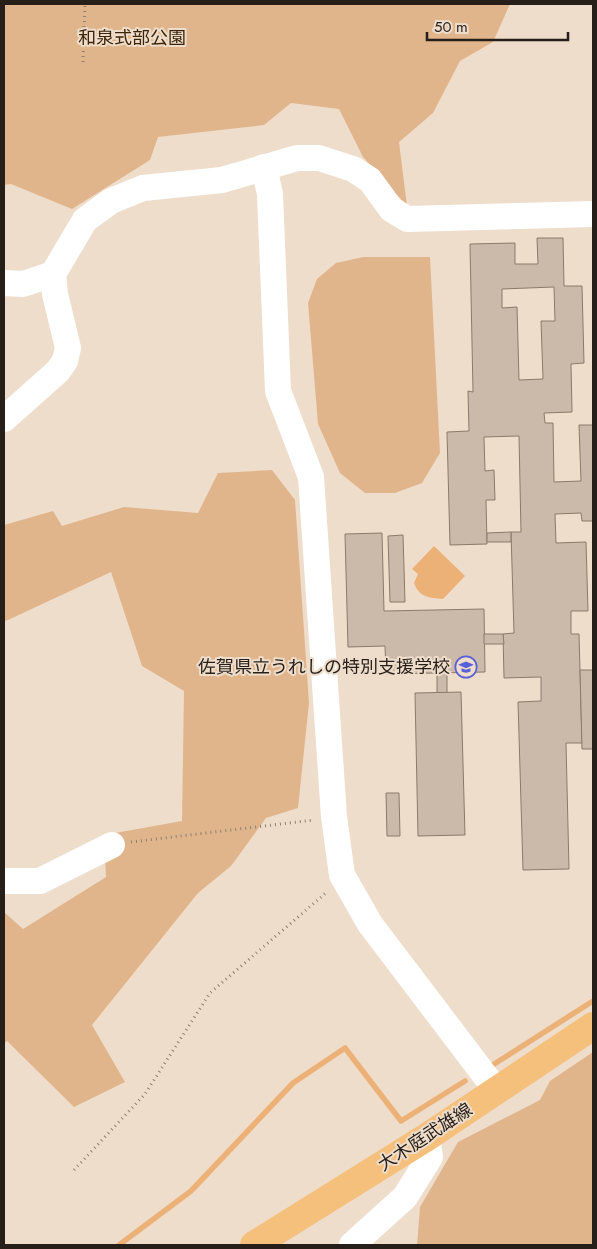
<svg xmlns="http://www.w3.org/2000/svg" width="597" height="1249" viewBox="0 0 597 1249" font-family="Jost,'Noto Sans JP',sans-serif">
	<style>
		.green { fill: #e1b58b }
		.water { fill: #ecb177 }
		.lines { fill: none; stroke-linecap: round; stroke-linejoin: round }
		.stream { stroke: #ecb177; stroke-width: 5.5 }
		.building { fill: #cbbaa9; stroke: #8a7a6a; fill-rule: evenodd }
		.path { stroke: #8c8074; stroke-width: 3; stroke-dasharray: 1 4; stroke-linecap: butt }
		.minor { stroke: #fff; stroke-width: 26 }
		.major { stroke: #f5bf7c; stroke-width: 28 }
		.labels { text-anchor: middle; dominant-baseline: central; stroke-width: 4; stroke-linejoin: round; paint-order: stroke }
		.park-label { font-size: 18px; fill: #3b240a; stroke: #efddcb }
		.poi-label { font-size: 18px; fill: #261f19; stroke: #efddcb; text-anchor: end }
		.street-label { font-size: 18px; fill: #261f19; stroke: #efddcb }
	</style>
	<rect width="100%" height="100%" fill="#efddcb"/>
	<g class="green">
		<path d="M4,4H510L493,42L460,61L433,113L399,142L407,206L363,157L339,109L291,103L264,125L158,137L150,160L72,209L11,184L4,185Z"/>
		<path d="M363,257H430L440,453L422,483L395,493H365L340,473L318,424L308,303L317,279L336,263Z"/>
		<path d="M272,470L295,500L309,703L298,808L266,818L231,866L198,893L92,1025L125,1082L74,1107L7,1041L4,1043V912L23,929L106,877L104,835L182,821L184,691L142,666L111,572L8,620L4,621V525L53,511L62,526L124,507L198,513L218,473Z"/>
		<path d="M593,1052V1245H417L420,1207L458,1142L540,1100L550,1081Z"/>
	</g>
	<path class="water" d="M434,546L465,576L443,599C429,598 419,597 414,583L418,574L412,569Z"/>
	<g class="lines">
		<g class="stream">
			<path d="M491,1066L593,1001"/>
			<path d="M119,1245L191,1191L293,1083L345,1048L401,1121L465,1081"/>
		</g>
	</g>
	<g class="building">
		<path d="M537,238H563L564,286H582L584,363L571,364L572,412L544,413L545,423H553L554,482L581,481L579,425H593V521H582L581,513L555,514L556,543L586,542L588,611H571V634H579L582,743H566L569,869L523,870L518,702L541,701V677L504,678L503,634L514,633L511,532H521L519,436L484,437L485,471L494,470L495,500H486L487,544L450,545L447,432L469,431L468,391L473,392L470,244L515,243V264H538ZM554,287L555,321H541L543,379L519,380L517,307L502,308V289Z"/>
		<path d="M511,532V542H487V533Z"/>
		<path d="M382,533L384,611L484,609L485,672L386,674L385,646L348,647L345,534Z"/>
		<path d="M403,535L405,602H390L388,536Z"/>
		<path d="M484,634H503L504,644H484Z"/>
		<path d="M580,670H593V749H582Z"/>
		<rect x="437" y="673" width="10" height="20"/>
		<path d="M461,692L465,835L418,836L415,693Z"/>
		<path d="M386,793H399L400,836H387Z"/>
	</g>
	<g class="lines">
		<g class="path">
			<path d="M83,62L85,4"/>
			<path d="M131,842L314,820"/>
			<path d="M74,1170L145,1094L210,993L327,892"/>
		</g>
		<g class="minor">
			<path d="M264,167L270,194L278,391L311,477L334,817L342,875L370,924L496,1090"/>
			<path d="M4,283L23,284L53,274"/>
			<path d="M4,419L58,371L65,361L68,348L55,294L53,274L85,220L111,201L143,188L222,180L297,158H319L353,169L370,180L391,209L407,219L593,214"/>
			<path d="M4,881H40L112,845"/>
			<path d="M352,1245L405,1197L430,1157L427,1137"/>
		</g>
		<path class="major" d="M254,1245L427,1137L593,1026"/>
	</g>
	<defs>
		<g id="school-ring" transform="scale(1.125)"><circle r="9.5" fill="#efddcb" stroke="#5760d7" stroke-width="1.5"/><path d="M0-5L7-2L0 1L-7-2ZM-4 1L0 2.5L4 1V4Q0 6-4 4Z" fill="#5760d7"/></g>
	</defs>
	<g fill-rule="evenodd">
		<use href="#school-ring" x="466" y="667"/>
	</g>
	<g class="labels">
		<g class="park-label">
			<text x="132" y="38">和泉式部公園</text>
		</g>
		<g class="poi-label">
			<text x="450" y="667">佐賀県立うれしの特別支援学校</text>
		</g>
		<g class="street-label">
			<text transform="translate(425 1137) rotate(-33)">大木庭武雄線</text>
		</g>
	</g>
	<rect width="597" height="1249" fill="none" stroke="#261f19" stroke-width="10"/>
	<path d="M427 32v8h141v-8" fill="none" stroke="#261f19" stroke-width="2.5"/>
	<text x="434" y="32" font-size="15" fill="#261f19" stroke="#efddcb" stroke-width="4" paint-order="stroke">50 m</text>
</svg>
